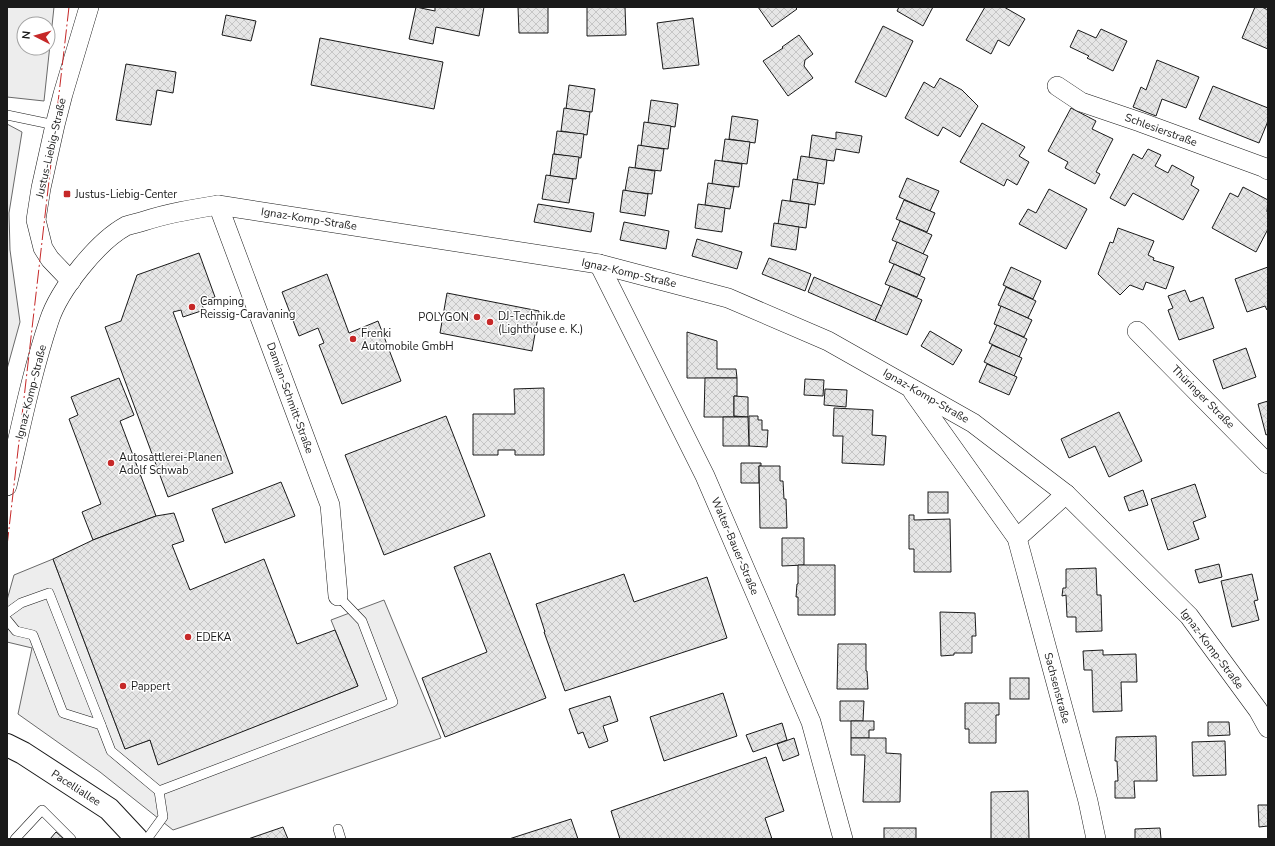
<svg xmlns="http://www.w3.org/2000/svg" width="1275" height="846" viewBox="0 0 1275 846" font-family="'Nunito Sans',sans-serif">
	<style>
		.pitch { fill: #ededed; stroke: #6a6a6a; fill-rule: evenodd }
		.building { fill: url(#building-cross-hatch); stroke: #1a1a1a }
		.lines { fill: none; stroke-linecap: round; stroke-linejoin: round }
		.lane-casing { stroke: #1a1a1a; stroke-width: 10 }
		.street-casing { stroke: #1a1a1a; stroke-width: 20 }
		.secondary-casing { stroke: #1a1a1a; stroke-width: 24 }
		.lane { stroke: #fff; stroke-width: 9 }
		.street { stroke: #fff; stroke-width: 19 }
		.secondary { stroke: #fff; stroke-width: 22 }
		.power { stroke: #c62828; stroke-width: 1; stroke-dasharray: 14 3 2 3; stroke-linecap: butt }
		.poi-dot { fill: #c62828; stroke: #fff; stroke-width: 1.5 }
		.labels { text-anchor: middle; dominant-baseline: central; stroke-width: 3; stroke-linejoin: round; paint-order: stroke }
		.street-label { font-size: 11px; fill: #1a1a1a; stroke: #fff }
		.poi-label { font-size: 11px; fill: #1a1a1a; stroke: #fff; text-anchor: start }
	</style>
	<defs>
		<pattern id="building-cross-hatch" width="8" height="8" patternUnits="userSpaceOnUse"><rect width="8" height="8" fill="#e6e6e6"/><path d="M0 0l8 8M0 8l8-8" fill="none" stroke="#c5c5c5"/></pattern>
	</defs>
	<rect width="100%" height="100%" fill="#fff"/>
	<g class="pitch">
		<path d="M7,7H54L44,101L7,97ZM24,24H48V48H24Z"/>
		<path d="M7,124L22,132L9,213L10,250L20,322L7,369Z"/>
		<path d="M53,559L125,749L150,740L158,764L358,686L331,620L384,600L441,738L173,830L100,772L18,714L32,648L7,642V600L14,575Z"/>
	</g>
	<g class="building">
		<path d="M416,7L435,11V7H484L479,36L436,27L433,44L409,39Z"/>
		<path d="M518,7H548V33H519Z"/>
		<path d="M587,7H625L626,35L587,36Z"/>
		<path d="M758,7H795L797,9L772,27Z"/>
		<path d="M899,7H933L923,26L897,11Z"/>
		<path d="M985,7H1004L1025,19L1009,46L998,40L991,54L966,40Z"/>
		<path d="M1255,7H1262L1268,10V49L1242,38Z"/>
		<path d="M226,15L256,21L251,41L222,35Z"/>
		<path d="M693,18L699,65L663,69L657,23Z"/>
		<path d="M883,26L913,41L886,97L855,82Z"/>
		<path d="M1101,29L1127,41L1113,71L1087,58L1089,56L1070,47L1078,30L1096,38Z"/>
		<path d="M799,35L813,54L805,60L804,66L813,78L788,96L763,61L783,48L782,47Z"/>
		<path d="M320,38L443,62L434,109L311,85Z"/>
		<path d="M1157,60L1199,77L1186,108L1162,99L1156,116L1133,107L1141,87L1146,90Z"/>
		<path d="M126,64L176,72L173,93L157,90L151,125L116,120Z"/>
		<path d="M940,78L962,90L978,106L960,137L943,127L938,136L905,118L924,82L934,88Z"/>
		<path d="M569,85L595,89L592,112L566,109Z"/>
		<path d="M1213,86L1268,108V121L1259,143L1199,119Z"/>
		<path d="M651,100L678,104L675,127L648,123Z"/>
		<path d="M564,108L590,112L587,135L561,131Z"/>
		<path d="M1071,108L1096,121L1092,129L1113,139L1096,172L1100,174L1095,184L1065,168L1068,162L1048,151Z"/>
		<path d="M732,116L758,120L755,143L729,139Z"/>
		<path d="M644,122L671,126L668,149L641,146Z"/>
		<path d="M982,123L1025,147L1019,156L1029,162L1017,185L1007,179L1004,186L960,162Z"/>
		<path d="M557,131L584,134L581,158L554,154Z"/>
		<path d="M836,132L862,136L859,153L836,149L834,161L809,158L812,135L836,139Z"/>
		<path d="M725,139L750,142L747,164L722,161Z"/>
		<path d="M638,145L664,149L661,171L635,168Z"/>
		<path d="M1148,149L1161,155L1155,166L1168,173L1172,165L1194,177L1191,185L1199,190L1183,220L1133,193L1125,206L1110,198L1133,154L1142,159Z"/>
		<path d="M553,154L579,157L576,179L550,176Z"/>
		<path d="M801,156L827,160L824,184L797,180Z"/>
		<path d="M715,160L742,164L739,187L712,184Z"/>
		<path d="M629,167L655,171L652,194L625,191Z"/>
		<path d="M546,175L573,179L569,203L542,199Z"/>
		<path d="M907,178L939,191L930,211L899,197Z"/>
		<path d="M793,179L818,183L815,205L790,201Z"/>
		<path d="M708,183L734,187L730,209L705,205Z"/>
		<path d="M1243,187L1268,200L1267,212L1268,213V229L1256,252L1212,228L1230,193L1238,197Z"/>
		<path d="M1049,189L1087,209L1066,249L1019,224L1028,209L1036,213Z"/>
		<path d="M623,190L648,194L645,216L620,212Z"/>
		<path d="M782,200L809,204L806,228L778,224Z"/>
		<path d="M904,200L935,213L927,232L896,219Z"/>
		<path d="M538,204L594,213L591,232L534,222Z"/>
		<path d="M698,204L725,208L722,232L695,228Z"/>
		<path d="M900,221L932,235L923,254L892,240Z"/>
		<path d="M624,222L669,231L666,249L620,240Z"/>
		<path d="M774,223L799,227L796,250L771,246Z"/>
		<path d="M1118,228L1154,241L1148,255L1154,258L1153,260L1174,267L1166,289L1146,282L1143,290L1130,285L1120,295L1098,274L1110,242L1113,243Z"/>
		<path d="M697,239L742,252L737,269L692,256Z"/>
		<path d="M897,242L928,256L920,275L889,262Z"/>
		<path d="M199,253L215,297L201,302L204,310L183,317L181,310L173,312L233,473L168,497L105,327L121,321L137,275Z"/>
		<path d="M769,258L811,274L805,291L762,274Z"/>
		<path d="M894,264L925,278L917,297L885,284Z"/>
		<path d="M1011,267L1041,281L1033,299L1003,285Z"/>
		<path d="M1268,267V309L1267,310L1265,306L1247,312L1235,279Z"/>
		<path d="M327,274L349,333L378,321L401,381L342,404L319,345L324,343L318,328L299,336L282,292Z"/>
		<path d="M814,277L882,306L875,321L808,292Z"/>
		<path d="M890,286L922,300L907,335L875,321Z"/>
		<path d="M1006,287L1036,301L1028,318L998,305Z"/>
		<path d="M1185,290L1190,302L1203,297L1214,328L1179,340L1168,310L1173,308L1168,296Z"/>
		<path d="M447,293L539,311L532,351L440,333Z"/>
		<path d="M1001,306L1032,320L1024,337L994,324Z"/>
		<path d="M997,325L1027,339L1019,357L989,343Z"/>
		<path d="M930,331L962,350L953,365L921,346Z"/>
		<path d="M687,332L717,341V369H736L737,378H687Z"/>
		<path d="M992,345L1022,358L1014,376L984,362Z"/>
		<path d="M1246,348L1256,377L1223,389L1213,360Z"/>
		<path d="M987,364L1017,377L1009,395L979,382Z"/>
		<path d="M119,378L134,415L120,421L156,516L93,540L82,512L101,504L69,419L78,415L71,397Z"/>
		<path d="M705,378H737V396H734V416H737V417H704Z"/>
		<path d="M805,379L824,380L823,396L804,395Z"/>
		<path d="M544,388V455H515V450H498V455H473V414H515L514,389Z"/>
		<path d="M825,389L847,390L846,407L824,405Z"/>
		<path d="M734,396L748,397V417L734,416Z"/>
		<path d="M1268,401V434L1266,435L1258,404Z"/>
		<path d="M834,408L873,410L872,435L886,436L884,465L842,463L843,436H833Z"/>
		<path d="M1119,412L1142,461L1109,477L1095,446L1069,458L1061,439Z"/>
		<path d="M446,416L485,516L384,555L345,455Z"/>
		<path d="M749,416H758V420H762V430H768L767,447L749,446Z"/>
		<path d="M723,417H748L749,446H723Z"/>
		<path d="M741,463H761V466H759V483H741Z"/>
		<path d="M759,466H780V481H783L784,499H786L787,528H760Z"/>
		<path d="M281,482L295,516L225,543L212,509Z"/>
		<path d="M1195,484L1206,517L1193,522L1199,539L1168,550L1151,499Z"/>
		<path d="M1143,490L1148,505L1129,511L1124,497Z"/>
		<rect x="928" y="492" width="20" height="21"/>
		<path d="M174,513L184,541L172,545L190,590L264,559L297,644L335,630L358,686L158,765L150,740L125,749L53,559L93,540L156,516Z"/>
		<path d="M909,515H914V520L950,519L951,572H914V549H909Z"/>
		<path d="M782,538H804V565L782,566Z"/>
		<path d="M490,553L546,698L445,737L422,678L487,652L454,567Z"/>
		<path d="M1219,564L1222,577L1199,583L1195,570Z"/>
		<path d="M798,565H835V615H798V597H796L797,584H798Z"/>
		<path d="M1096,568L1097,595H1101L1102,631L1076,632V617H1067L1066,595L1062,596L1063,588H1066V569Z"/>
		<path d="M624,574L634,602L707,577L727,638L565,691L544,632H545L536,604Z"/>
		<path d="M1252,574L1258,600L1254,601L1259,620L1232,627L1221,581Z"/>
		<path d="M940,612L975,613L976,636H972V653H954V655L941,656Z"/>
		<path d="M838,644H866V671H867L868,689H837Z"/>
		<path d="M1103,650V655L1136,654L1137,682H1121L1122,711L1093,712L1092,670H1084L1083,651Z"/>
		<rect x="1010" y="678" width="19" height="21"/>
		<path d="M723,693L737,736L664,761L650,717Z"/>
		<path d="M610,696L618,721L603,726L608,741L589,748L583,732L578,734L569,709Z"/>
		<path d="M840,701H864L863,721H840Z"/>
		<path d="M965,703H999V715H996V743H969V729H965Z"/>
		<path d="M851,721H874V730H869V738H851Z"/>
		<path d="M1208,722H1229L1230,735L1208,736Z"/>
		<path d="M782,723L787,740L753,752L746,735Z"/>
		<path d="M1156,736L1157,781H1134L1135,798H1115V781H1118L1117,761H1115L1116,737Z"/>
		<path d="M794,738L799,755L783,761L777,744Z"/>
		<path d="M851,738H886V753L901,754L900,802H863L865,755H851Z"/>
		<path d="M1225,741L1226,775L1193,776L1192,742Z"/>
		<path d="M766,757L784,811L765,818L772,839H620L611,811Z"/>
		<path d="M1028,791L1029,839H991V792Z"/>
		<path d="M1258,805H1268V826L1259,827Z"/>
		<path d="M571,819L578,839H509Z"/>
		<path d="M283,827L288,839H248Z"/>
		<rect x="884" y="828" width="32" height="11"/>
		<path d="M1160,828L1161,839H1135V829Z"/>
		<path d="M56,832L64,839H50Z"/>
	</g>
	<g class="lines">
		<g class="lane-casing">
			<g id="lane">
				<path d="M7,115L55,125"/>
				<path d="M7,613L21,603L49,593L101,725"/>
				<path d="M7,620L16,631L33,635L63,713L101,725L111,751L159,791L163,817L147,839"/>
				<path d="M159,791L393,702L362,621L338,596"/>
				<path d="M338,829L341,839"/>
				<path d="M15,839L42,810L71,839"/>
			</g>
		</g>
		<g class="street-casing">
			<g id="street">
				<path d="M1057,86L1081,102L1140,122L1263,167L1268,170"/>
				<path d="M218,205L330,505L338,596"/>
				<path d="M599,264L705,476L811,722L843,839"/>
				<path d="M71,281L50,259L43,248L36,220L41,188L55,125L63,94L89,7"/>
				<path d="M1137,331L1268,464"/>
				<path d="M913,392L1017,538L1088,801L1096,839"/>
				<path d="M7,486C20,431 31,375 49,321C59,290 97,242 126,226C132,224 138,223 144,221C168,213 193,209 218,205L599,264L728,298L828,341L973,423L1066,494L1189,616L1258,710L1268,728"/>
				<path d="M1017,538L1066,494"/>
			</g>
		</g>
		<g class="secondary-casing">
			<path id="secondary" d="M7,745L23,753L109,809L137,839"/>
		</g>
		<use href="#lane" class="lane"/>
		<use href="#street" class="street"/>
		<use href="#secondary" class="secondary"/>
		<path class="power" d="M7,546L69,7"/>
	</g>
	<g class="poi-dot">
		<rect x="63" y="190" width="8" height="8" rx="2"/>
		<circle cx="192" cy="307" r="4"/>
		<circle cx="477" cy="317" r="4"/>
		<circle cx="490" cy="322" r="4"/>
		<circle cx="353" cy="339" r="4"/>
		<circle cx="111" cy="463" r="4"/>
		<circle cx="188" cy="637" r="4"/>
		<circle cx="123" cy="686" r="4"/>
	</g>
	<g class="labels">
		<g class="street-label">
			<text transform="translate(1161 130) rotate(20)">Schlesierstraße</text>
			<text transform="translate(51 148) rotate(-77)">Justus-Liebig-Straße</text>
			<text transform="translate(309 219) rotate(9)">Ignaz-Komp-Straße</text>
			<text transform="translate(629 273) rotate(13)">Ignaz-Komp-Straße</text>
			<text transform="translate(31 392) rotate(-76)">Ignaz-Komp-Straße</text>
			<text transform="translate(926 396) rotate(30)">Ignaz-Komp-Straße</text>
			<text transform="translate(1203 397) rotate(45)">Thüringer Straße</text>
			<text transform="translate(290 398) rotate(70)">Damian-Schmitt-Straße</text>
			<text transform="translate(735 546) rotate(67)">Walter-Bauer-Straße</text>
			<text transform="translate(1212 649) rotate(53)">Ignaz-Komp-Straße</text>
			<text transform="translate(1057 688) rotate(75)">Sachsenstraße</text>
			<text transform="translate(76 788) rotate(33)">Pacelliallee</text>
		</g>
		<g class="poi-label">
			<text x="75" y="194">Justus-Liebig-Center</text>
			<text x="200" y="301">Camping<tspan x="200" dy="13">Reissig-Caravaning</tspan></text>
			<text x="498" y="316">DJ-Technik.de<tspan x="498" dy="13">(Lighthouse e. K.)</tspan></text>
			<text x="469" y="317" text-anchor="end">POLYGON</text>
			<text x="361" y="333">Frenki<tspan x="361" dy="13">Automobile GmbH</tspan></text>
			<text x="119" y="457">Autosattlerei-Planen<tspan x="119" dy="13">Adolf Schwab</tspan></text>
			<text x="196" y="637">EDEKA</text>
			<text x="131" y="686">Pappert</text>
		</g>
	</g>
	<rect width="1275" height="846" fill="none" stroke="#1a1a1a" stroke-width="16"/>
	<g transform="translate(36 36) rotate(276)"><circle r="19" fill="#ffffff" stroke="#a3a3a3"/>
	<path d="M0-3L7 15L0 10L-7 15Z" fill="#c62828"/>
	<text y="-6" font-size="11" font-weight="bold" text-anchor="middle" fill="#1a1a1a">N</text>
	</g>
</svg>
